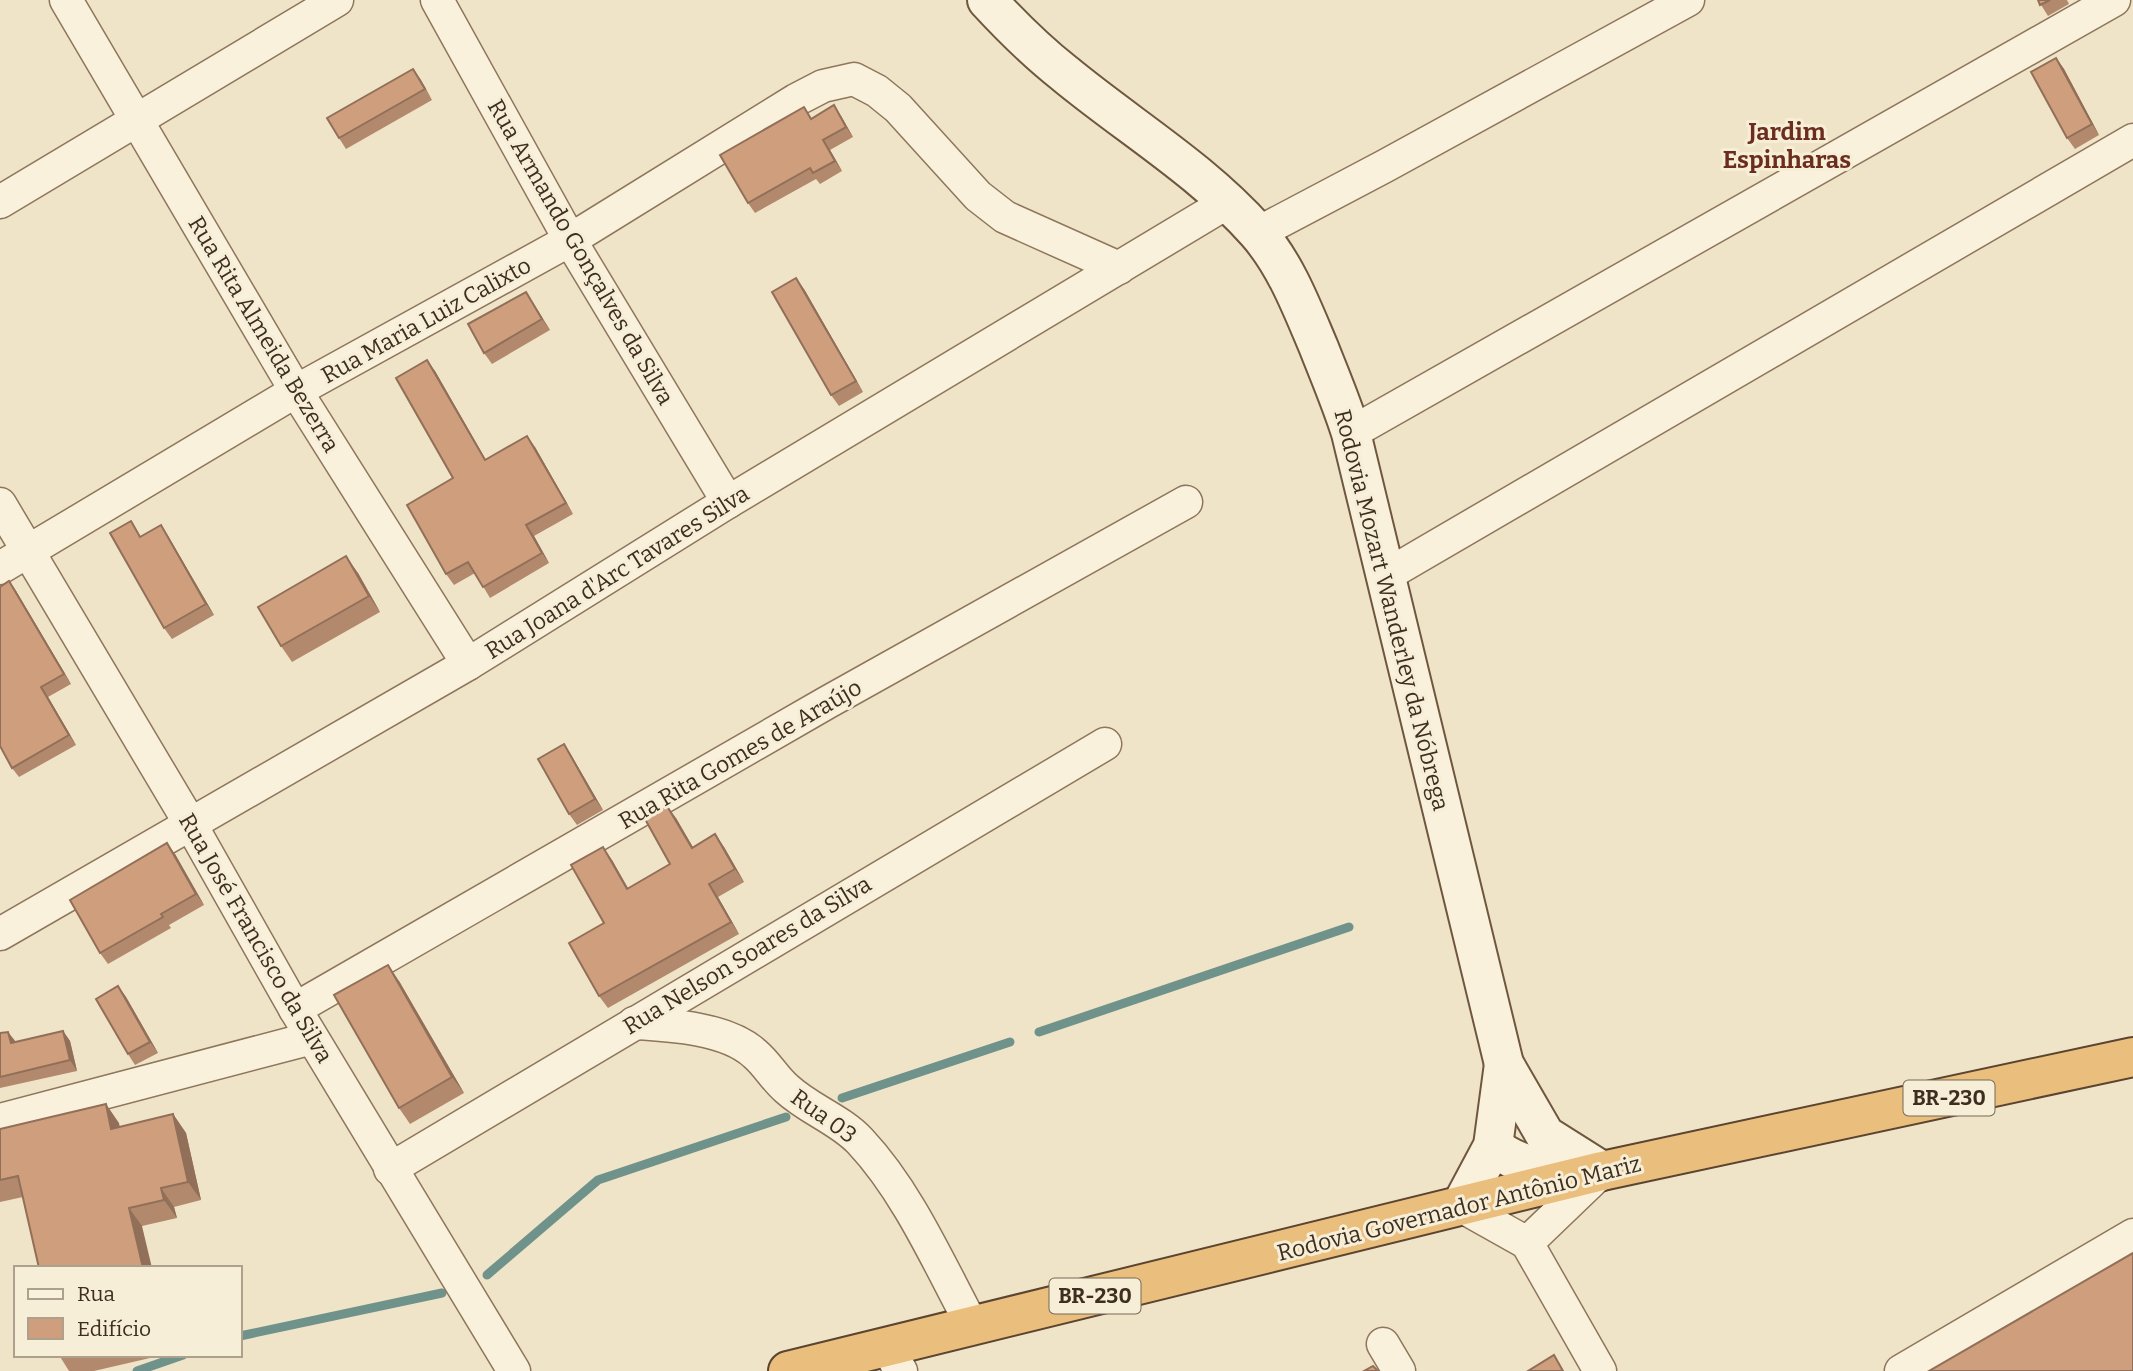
<svg xmlns="http://www.w3.org/2000/svg" width="2133" height="1371" viewBox="0 0 2133 1371" font-family="Bitter,serif">
	<style>
		.lines { fill: none; stroke-linecap: round; stroke-linejoin: round }
		.stream { stroke: #6f938a; stroke-width: 9 }
		.minor-casing { stroke: #8d765c; stroke-width: 35 }
		.secondary-casing { stroke: #6f573f; stroke-width: 42 }
		.trunk-casing { stroke: #5b4430; stroke-width: 42 }
		.minor { stroke: #faf1dc; stroke-width: 32 }
		.secondary { stroke: #faf1dc; stroke-width: 38 }
		.trunk { stroke: #eabe7c; stroke-width: 38 }
		.wall { fill: #b2896c }
		.shaded-wall { fill: #916f58 }
		.building { fill: #cf9f7d; stroke: #916f58; stroke-width: 2 }
		.labels { text-anchor: middle; dominant-baseline: central; stroke-width: 6; stroke-linejoin: round; paint-order: stroke }
		.shield { fill: #f7eed8; stroke: #756857; stroke-width: 2 }
		.shield-label { font-size: 21px; font-weight: bold; fill: #3d2e20 }
		.street-label { font-size: 23px; fill: #3d2e20; stroke: #f7eed8 }
		.neighbourhood-label { font-size: 24px; font-weight: bold; fill: #6b2e1e; stroke: #f7eed8 }
	</style>
	<rect width="100%" height="100%" fill="#f0e4c8"/>
	<g class="lines">
		<g class="stream">
			<path d="M1039,1032L1349,927"/>
			<path d="M842,1098L1010,1042"/>
			<path d="M487,1275L598,1180L786,1117"/>
			<path d="M240,1336L442,1293"/>
			<path d="M137,1371L183,1355"/>
		</g>
		<g class="minor-casing">
			<g id="minor">
				<path d="M66,0L296,391L468,664"/>
				<path d="M437,0L570,240L728,502"/>
				<path d="M0,202L337,0"/>
				<path d="M1258,233L1385,166L1688,0"/>
				<path d="M1351,433L2114,0"/>
				<path d="M0,504L191,825L295,1009L514,1371"/>
				<path d="M0,568L296,391L570,240L796,100L823,86L854,79L877,91L898,108L978,196L1005,217L1119,268"/>
				<path d="M1385,576L2133,140"/>
				<path d="M0,934L468,664L728,502L1228,202"/>
				<path d="M295,1009L828,702L1186,502"/>
				<path d="M634,1023C670,1025 727,1028 755,1054C767,1064 775,1079 787,1089C810,1110 839,1119 860,1141C908,1192 940,1266 973,1327"/>
				<path d="M0,1120L312,1038"/>
				<path d="M390,1169L1105,744"/>
				<path d="M1461,1206L1527,1243L1600,1371"/>
				<path d="M1527,1243L1602,1171"/>
				<path d="M1383,1344L1399,1371"/>
				<path d="M887,1348L901,1371"/>
				<path d="M1901,1371L2133,1235"/>
			</g>
		</g>
		<g class="secondary-casing">
			<g id="secondary">
				<path d="M987,0C1011,26 1036,51 1064,73C1128,126 1201,169 1257,232C1286,265 1302,308 1319,348C1330,376 1342,404 1351,433L1504,1064L1545,1135L1602,1171"/>
				<path d="M1493,1146C1522,1170 1551,1168 1587,1170"/>
				<path d="M1461,1206L1493,1146L1504,1064"/>
			</g>
		</g>
		<g class="trunk-casing">
			<path id="trunk" d="M788,1371L1602,1171L2133,1057"/>
		</g>
		<use href="#minor" class="minor"/>
		<use href="#secondary" class="secondary"/>
		<use href="#trunk" class="trunk"/>
	</g>
	<g class="wall">
		<path d="M2038,0H2067L2069,4L2048,16Z"/>
		<path d="M2056,58L2064,69L2099,135L2075,149L2067,138Z"/>
		<path d="M413,69L432,100L346,149L339,138Z"/>
		<path d="M841,116L853,137L830,150L842,171L820,184L816,179L755,213L748,203L812,118Z"/>
		<path d="M804,289L863,392L839,406L831,395Z"/>
		<path d="M533,303L550,330L492,364L484,353Z"/>
		<path d="M435,371L486,460L535,447L573,514L534,536L549,563L490,598L475,573L454,585L446,574L453,478Z"/>
		<path d="M168,536L214,615L172,639L164,628L141,537Z"/>
		<path d="M358,573L380,612L292,662L281,646Z"/>
		<path d="M9,581L16,591L71,684L48,697L76,745L19,777L12,768Z"/>
		<path d="M571,755L603,810L577,825L569,814Z"/>
		<path d="M676,818L693,847H724L744,882L718,897L739,934L608,1008L599,996L604,923L612,860L628,888L670,864Z"/>
		<path d="M175,854L204,905L169,925L171,928L108,964L100,953Z"/>
		<path d="M399,981L464,1093L410,1124L399,1108Z"/>
		<path d="M118,986L126,997L158,1053L135,1065L128,1054Z"/>
		<path d="M63,1031L70,1041L77,1071L0,1088V1033L16,1042Z"/>
		<path d="M173,1114L186,1133L201,1200L174,1207L177,1218L142,1226L23,1197L0,1202V1129L119,1123V1127Z"/>
		<path d="M59,1355H163L94,1371H69Z"/>
	</g>
	<g class="shaded-wall">
		<path d="M2056,58L2064,69L2099,135L2092,124Z"/>
		<path d="M413,69L421,80L432,100L425,89Z"/>
		<path d="M834,105L841,116L853,137L846,127Z"/>
		<path d="M823,140L830,150L842,171L835,161Z"/>
		<path d="M796,278L804,289L863,392L856,381Z"/>
		<path d="M526,292L533,303L550,330L542,319Z"/>
		<path d="M427,360L435,371L492,471L485,460Z"/>
		<path d="M527,436L535,447L573,514L566,503Z"/>
		<path d="M161,525L168,536L214,615L206,604Z"/>
		<path d="M526,525L534,536L549,563L542,553Z"/>
		<path d="M346,556L358,573L380,612L369,596Z"/>
		<path d="M9,581L16,591L71,684L64,674Z"/>
		<path d="M41,687L48,697L76,745L69,735Z"/>
		<path d="M564,744L571,755L603,810L595,799Z"/>
		<path d="M667,806L676,818L700,860L692,848Z"/>
		<path d="M715,834L724,847L744,882L735,869Z"/>
		<path d="M167,843L175,854L204,905L196,894Z"/>
		<path d="M603,847L612,860L635,901L627,889Z"/>
		<path d="M709,884L718,897L739,934L731,922Z"/>
		<path d="M388,965L399,981L464,1093L452,1077Z"/>
		<path d="M118,986L126,997L158,1053L150,1042Z"/>
		<path d="M63,1031L70,1041L77,1071L70,1060Z"/>
		<path d="M8,1032L16,1042L11,1043Z"/>
		<path d="M106,1104L119,1123L124,1147L111,1129Z"/>
		<path d="M173,1114L186,1133L201,1200L188,1182Z"/>
		<path d="M161,1188L174,1207L177,1218L164,1200Z"/>
		<path d="M129,1208L142,1226L152,1268H143Z"/>
	</g>
	<g class="building">
		<path d="M2038,0H2050L2040,5Z"/>
		<path d="M2056,58L2092,124L2067,138L2031,72Z"/>
		<path d="M413,69L425,89L339,138L327,118Z"/>
		<path d="M834,105L846,127L823,140L835,161L813,173L810,168L748,203L720,155L804,107L811,119Z"/>
		<path d="M796,278L856,381L831,395L772,292Z"/>
		<path d="M526,292L542,319L484,353L468,324Z"/>
		<path d="M427,360L485,460L527,436L566,503L526,525L542,553L483,587L468,562L446,574L407,505L453,478L396,378Z"/>
		<path d="M131,521L140,537L161,525L206,604L164,628L110,533Z"/>
		<path d="M346,556L369,596L281,646L258,607Z"/>
		<path d="M9,581L64,674L41,687L69,735L12,768L0,746V587Z"/>
		<path d="M564,744L595,799L569,814L538,759Z"/>
		<path d="M667,806L692,848L715,834L735,869L709,884L731,922L599,996L569,943L604,923L571,865L603,847L627,889L670,864L645,819Z"/>
		<path d="M167,843L196,894L161,914L163,917L100,953L70,900Z"/>
		<path d="M388,965L452,1077L399,1108L334,995Z"/>
		<path d="M118,986L150,1042L128,1054L96,999Z"/>
		<path d="M63,1031L70,1060L0,1077V1033L8,1032L11,1043Z"/>
		<path d="M106,1104L111,1129L173,1114L188,1182L161,1188L164,1200L129,1208L143,1268H39L18,1176L0,1180V1129Z"/>
		<path d="M2133,1253V1371H1929Z"/>
		<path d="M1554,1355L1563,1371H1528Z"/>
		<path d="M1373,1366L1378,1371H1364Z"/>
	</g>
	<g class="labels">
		<g class="shield">
			<rect x="1903.5" y="1080.5" width="91" height="35" rx="5"/>
			<rect x="1049.5" y="1278.5" width="91" height="35" rx="5"/>
		</g>
		<g class="shield-label">
			<text x="1949" y="1098">BR-230</text>
			<text x="1095" y="1296">BR-230</text>
		</g>
		<g class="street-label">
			<text transform="translate(581 252) rotate(60)">Rua Armando Gonçalves da Silva</text>
			<text transform="translate(426 320) rotate(-29)">Rua Maria Luiz Calixto</text>
			<text transform="translate(264 334) rotate(59)">Rua Rita Almeida Bezerra</text>
			<text transform="translate(617 572) rotate(-32)">Rua Joana d'Arc Tavares Silva</text>
			<text transform="translate(1392 610) rotate(76)">Rodovia Mozart Wanderley da Nóbrega</text>
			<text transform="translate(740 754) rotate(-30)">Rua Rita Gomes de Araújo</text>
			<text transform="translate(256 938) rotate(60)">Rua José Francisco da Silva</text>
			<text transform="translate(747 955) rotate(-31)">Rua Nelson Soares da Silva</text>
			<text transform="translate(824 1116) rotate(36)">Rua 03</text>
			<text transform="translate(1459 1208) rotate(-14)">Rodovia Governador Antônio Mariz</text>
		</g>
		<g class="neighbourhood-label">
			<text x="1787" y="132">Jardim<tspan x="1787" dy="28">Espinharas</tspan></text>
		</g>
	</g>
	<rect x="14" y="1266" width="228" height="91" fill="#f7eed8" stroke="#ada18e" stroke-width="2"/>
	<rect x="28" y="1289" width="35" height="10" fill="#faf1dc" stroke="#ada18e" stroke-width="2"/>
	<text x="77" y="1301" font-size="21" fill="#3d2e20">Rua</text>
	<rect x="28" y="1318" width="35" height="21" fill="#cf9f7d" stroke="#ada18e" stroke-width="2"/>
	<text x="77" y="1336" font-size="21" fill="#3d2e20">Edifício</text>
</svg>
